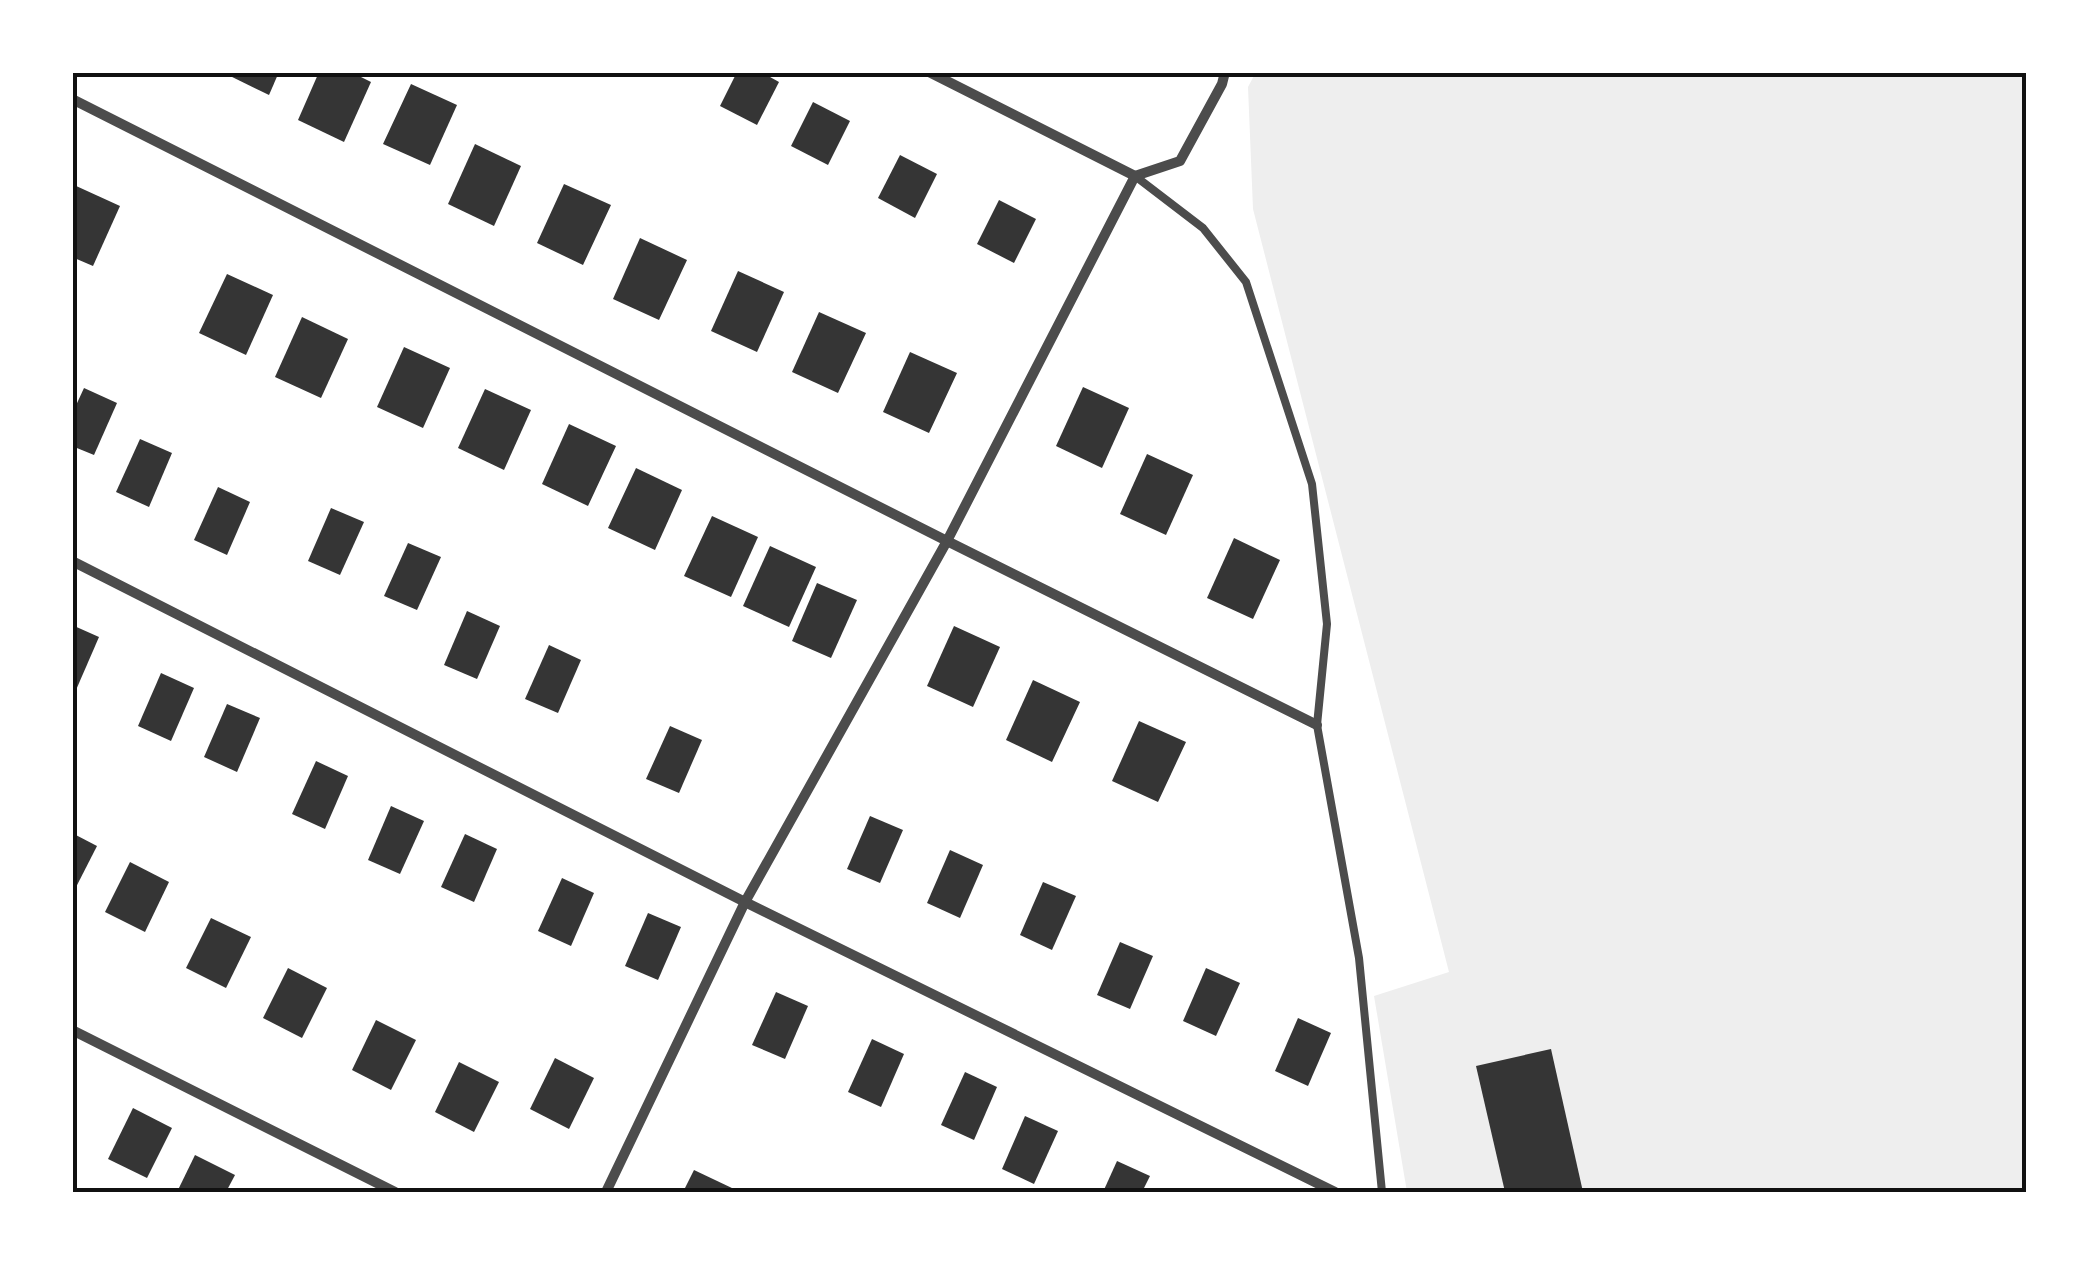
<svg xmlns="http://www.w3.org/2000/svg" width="2099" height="1265" viewBox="0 0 2099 1265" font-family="'Exo 2',sans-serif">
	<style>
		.green { fill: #eee }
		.building { fill: #353535 }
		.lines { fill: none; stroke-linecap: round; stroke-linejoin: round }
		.service { stroke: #4c4c4c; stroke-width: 8 }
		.minor { stroke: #4c4c4c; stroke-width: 10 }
		.neatline { fill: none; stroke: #111; stroke-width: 4 }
	</style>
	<rect width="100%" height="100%" fill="#fff"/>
	<path class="green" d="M1256,72L2026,73V1192H1407L1374,996L1449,972L1253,209L1248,87Z"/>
	<g class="building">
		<path d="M222,72H279L269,95Z"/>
		<path d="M319,72H351L371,82L344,142L298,120Z"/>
		<path d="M737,72H761L779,82L757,125L720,106Z"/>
		<path d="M411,84L457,105L430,165L383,144Z"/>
		<path d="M813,102L850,121L828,165L791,146Z"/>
		<path d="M475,144L521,166L494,226L448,204Z"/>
		<path d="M900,155L937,174L915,218L878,198Z"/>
		<path d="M564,184L611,205L583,265L537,243Z"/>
		<path d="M74,185L120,206L93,266L72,257Z"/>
		<path d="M999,200L1036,219L1014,263L977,244Z"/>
		<path d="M640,238L687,260L659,320L613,299Z"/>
		<path d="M738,271L784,292L757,352L711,331Z"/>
		<path d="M227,274L273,295L246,355L199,333Z"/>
		<path d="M819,312L866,333L838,393L792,372Z"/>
		<path d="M302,317L348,339L321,398L275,377Z"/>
		<path d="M404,347L450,368L423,428L377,407Z"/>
		<path d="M910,352L957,373L929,433L883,412Z"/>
		<path d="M1083,387L1129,408L1102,468L1056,446Z"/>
		<path d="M84,388L117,403L94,455L72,446V414Z"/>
		<path d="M485,389L531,410L504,470L458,448Z"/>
		<path d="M569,424L616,446L588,506L542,484Z"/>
		<path d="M140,439L172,453L149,507L116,492Z"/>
		<path d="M1147,454L1193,475L1166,535L1120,514Z"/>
		<path d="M636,468L682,490L655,550L608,528Z"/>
		<path d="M218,487L250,502L227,555L194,540Z"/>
		<path d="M331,508L364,522L340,575L308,561Z"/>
		<path d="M712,516L758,537L731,597L684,576Z"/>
		<path d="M1234,538L1280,560L1253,619L1207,598Z"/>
		<path d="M408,543L441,557L417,610L384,596Z"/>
		<path d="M770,546L816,567L789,627L743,606Z"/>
		<path d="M817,583L857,600L831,658L792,641Z"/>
		<path d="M467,611L500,626L477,679L444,665Z"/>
		<path d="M72,625L99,637L76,690L72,688Z"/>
		<path d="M954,626L1000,647L973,707L927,686Z"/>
		<path d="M549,645L581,660L558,713L525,699Z"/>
		<path d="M161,673L194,688L171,741L138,726Z"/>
		<path d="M1033,680L1080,702L1052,762L1006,740Z"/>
		<path d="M227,704L260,718L237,772L204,757Z"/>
		<path d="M1139,721L1186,742L1158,802L1112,781Z"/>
		<path d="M670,726L702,740L679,793L646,779Z"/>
		<path d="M316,761L348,776L325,829L292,814Z"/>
		<path d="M391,806L424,821L400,874L368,860Z"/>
		<path d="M870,816L903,830L880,883L847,869Z"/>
		<path d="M72,833L97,846L72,895Z"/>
		<path d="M465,834L497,849L474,902L441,887Z"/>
		<path d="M950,850L983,865L960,918L927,903Z"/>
		<path d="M130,862L169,882L145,932L105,912Z"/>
		<path d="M562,878L594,893L571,946L538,931Z"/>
		<path d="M1043,882L1076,896L1052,950L1020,935Z"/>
		<path d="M648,913L681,927L658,980L625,966Z"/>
		<path d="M211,918L251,937L226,988L186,968Z"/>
		<path d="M1120,942L1153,956L1130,1009L1097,995Z"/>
		<path d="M288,968L327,988L302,1038L263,1018Z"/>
		<path d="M1206,968L1240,983L1216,1036L1183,1021Z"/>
		<path d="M776,992L808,1006L785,1059L752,1045Z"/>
		<path d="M1298,1018L1331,1033L1308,1086L1275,1071Z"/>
		<path d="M376,1020L416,1040L391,1090L352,1070Z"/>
		<path d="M872,1039L904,1054L881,1107L848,1092Z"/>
		<path d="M1551,1049L1583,1192H1505L1476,1066Z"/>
		<path d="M555,1058L594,1078L569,1129L530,1109Z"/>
		<path d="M459,1062L499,1082L474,1132L435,1112Z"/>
		<path d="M965,1072L997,1087L974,1140L941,1125Z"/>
		<path d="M133,1108L172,1128L147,1178L108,1159Z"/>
		<path d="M1025,1116L1058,1131L1034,1184L1002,1169Z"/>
		<path d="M195,1155L235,1175L226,1192H177Z"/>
		<path d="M1117,1161L1150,1176L1142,1192H1103Z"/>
		<path d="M694,1170L734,1189L732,1192H683Z"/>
	</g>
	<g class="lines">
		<path class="service" d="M1135,176L1203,228L1246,282L1312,484L1327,624L1317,725L1359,958L1382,1192"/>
		<g class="minor">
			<path d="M929,72L1135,176"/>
			<path d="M72,99L947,541L1317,725"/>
			<path d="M72,561L745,902L1335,1192"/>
			<path d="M72,1030L395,1192"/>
			<path d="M606,1192L745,902L947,541L1135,176L1180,161L1222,84L1225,72"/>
		</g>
	</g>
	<rect width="2099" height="1265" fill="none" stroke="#ffffff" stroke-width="150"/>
	<rect x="75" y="75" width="1949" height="1115" class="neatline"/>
</svg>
